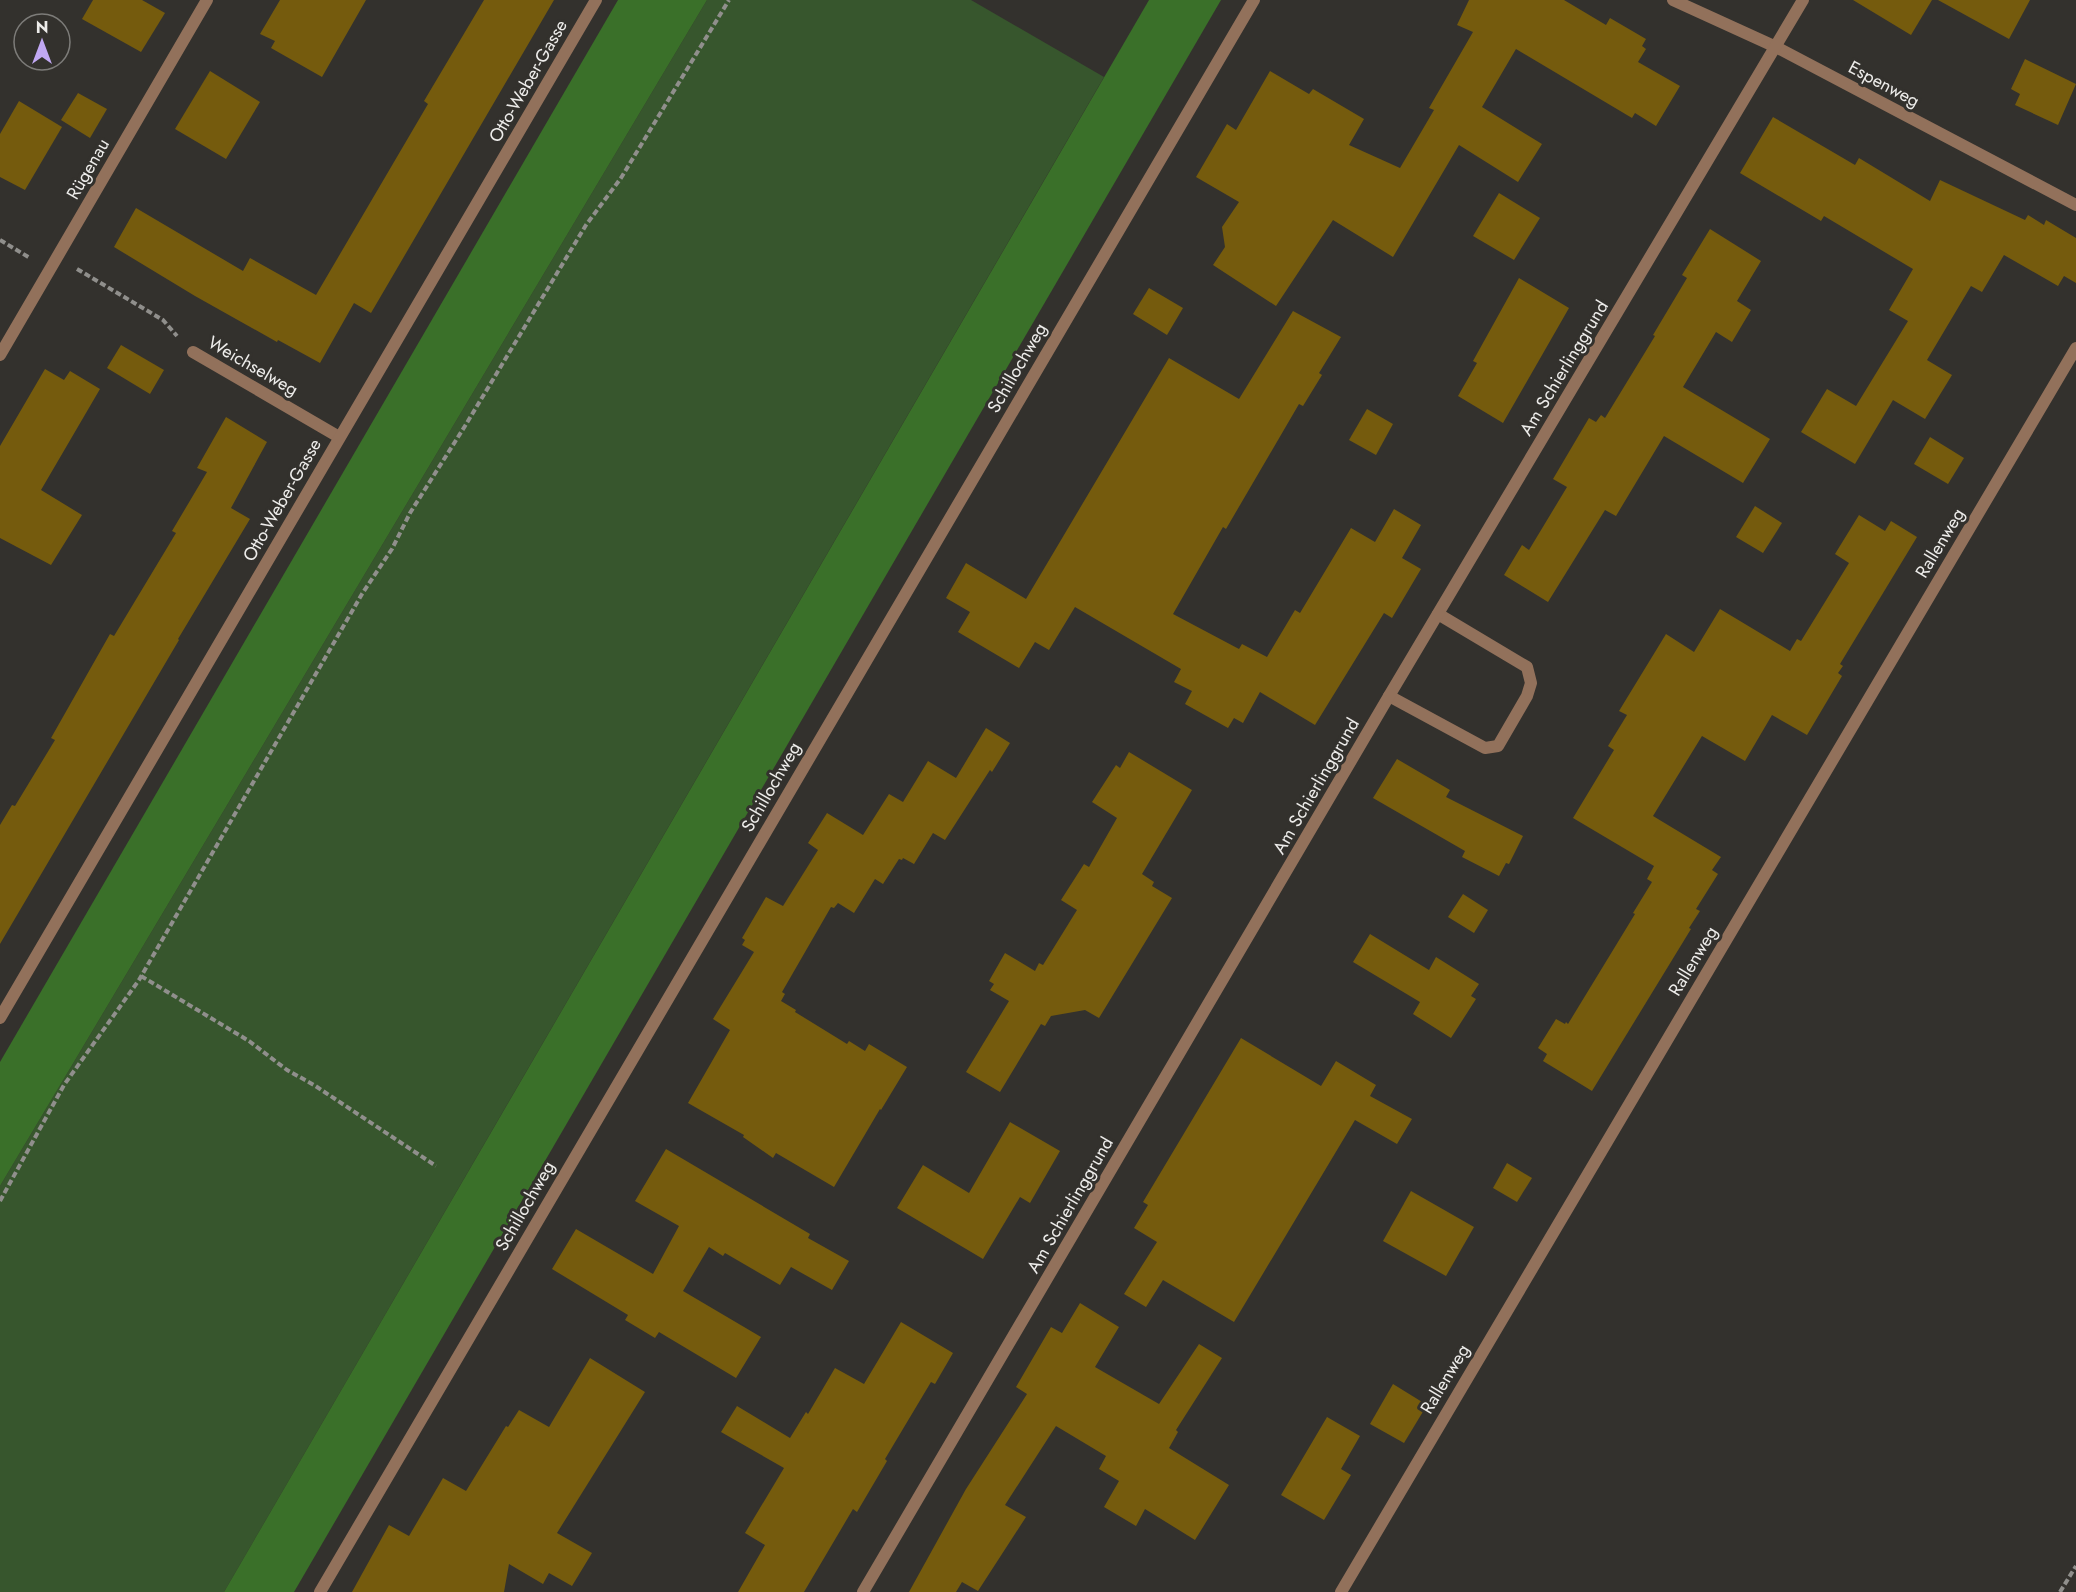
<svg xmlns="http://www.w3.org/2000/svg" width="2076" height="1592" viewBox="0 0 2076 1592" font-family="Jost,sans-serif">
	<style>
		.green { fill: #37562d }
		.forest { fill: #3a7029 }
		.building { fill: #755b0d }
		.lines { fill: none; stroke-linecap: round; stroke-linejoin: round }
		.path { stroke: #908f8c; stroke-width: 4; stroke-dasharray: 6 3; stroke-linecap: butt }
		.lane { stroke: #92715b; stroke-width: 12 }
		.street { stroke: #92715b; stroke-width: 12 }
		.labels { text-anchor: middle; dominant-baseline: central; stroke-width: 6; stroke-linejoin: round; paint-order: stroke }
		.street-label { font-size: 18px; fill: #edecea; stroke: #33312d }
	</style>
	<rect width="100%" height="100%" fill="#33312d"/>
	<path class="green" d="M707,0H971L1104,77L224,1592H0V1186Z"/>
	<g class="forest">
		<path d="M618,0H707L0,1186V1062Z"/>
		<path d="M1149,0H1221L294,1592H224Z"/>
	</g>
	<g class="building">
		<path d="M93,0H142L165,13L141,52L82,19Z"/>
		<path d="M280,0H366L322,77L271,48L275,41L260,34Z"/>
		<path d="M484,0H554L371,313L354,303L320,363L278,340L277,342L195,296L114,247L136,208L243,271L250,258L316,295L428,104L424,101Z"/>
		<path d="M1469,0H1564L1606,25L1610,18L1646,39L1642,46L1646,49L1638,62L1680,86L1656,126L1635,113L1632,118L1516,49L1482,107L1542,144L1518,182L1459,145L1393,257L1333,220L1276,306L1213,265L1225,247L1222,227L1239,202L1196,177L1227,124L1236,130L1270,71L1309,94L1313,89L1364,119L1349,145L1400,168L1434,110L1429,108L1473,32L1457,25Z"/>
		<path d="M1853,0H1932L1911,35Z"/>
		<path d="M1938,0H2030L2009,39Z"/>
		<path d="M2025,59L2076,84L2058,125L2015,105L2020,94L2011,89Z"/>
		<path d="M210,71L260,102L226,159L175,129Z"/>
		<path d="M78,93L107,109L90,138L61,120Z"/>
		<path d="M19,101L62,127L25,190L0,177V134Z"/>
		<path d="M1773,117L1855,165L1859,158L1930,201L1940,180L2025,220L2028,215L2044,225L2046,220L2076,238V283L2064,276L2058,286L2004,255L1982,292L1971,286L1927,360L1952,375L1925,419L1893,400L1855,464L1801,432L1827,389L1856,406L1908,321L1889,310L1913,269L1824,216L1821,221L1740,173Z"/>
		<path d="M1499,193L1540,218L1514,260L1473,236Z"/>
		<path d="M1710,229L1761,261L1737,301L1751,310L1732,342L1716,332L1683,387L1770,439L1743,483L1664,436L1616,516L1605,510L1548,602L1504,575L1522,545L1529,550L1567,487L1553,479L1589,418L1596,422L1601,415L1605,418L1655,336L1653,335L1687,278L1682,275Z"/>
		<path d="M1519,278L1569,308L1503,423L1458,396L1477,363L1473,361Z"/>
		<path d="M1149,288L1183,308L1167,335L1133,314Z"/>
		<path d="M1293,311L1341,337L1319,373L1322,375L1303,406L1299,404L1226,529L1223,527L1173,614L1239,649L1242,644L1267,657L1295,610L1300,613L1351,528L1375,542L1394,509L1421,525L1402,558L1421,569L1392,618L1384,613L1315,725L1260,692L1243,723L1234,718L1228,728L1185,704L1192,691L1174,682L1181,669L1075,607L1049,650L1035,642L1019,668L958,632L970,612L946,598L966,563L1026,599L1169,358L1239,399Z"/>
		<path d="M121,345L164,370L150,394L107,368Z"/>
		<path d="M45,369L64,380L70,371L100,389L41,490L82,515L51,565L0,538V446Z"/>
		<path d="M1367,409L1393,424L1376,455L1349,440Z"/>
		<path d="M226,417L267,442L231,508L250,519L178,639L179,640L0,944V825L12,805L15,806L55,740L51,738L110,634L114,636L176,533L172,531L207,472L197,468Z"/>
		<path d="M1930,437L1964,458L1948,484L1914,464Z"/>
		<path d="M1755,506L1782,523L1763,553L1736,537Z"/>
		<path d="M1859,515L1885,531L1891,521L1917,537L1840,664L1843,666L1838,673L1842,676L1807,735L1772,715L1745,761L1702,736L1653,816L1721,857L1712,870L1718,874L1696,909L1700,911L1689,928L1691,929L1592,1091L1543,1061L1547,1054L1538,1048L1556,1019L1565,1024L1566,1022L1568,1024L1635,914L1633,913L1652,882L1647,879L1654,866L1573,818L1614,750L1608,746L1627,715L1619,711L1666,634L1694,652L1720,609L1790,651L1797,639L1801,641L1849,563L1835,554Z"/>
		<path d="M986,728L1010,743L992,772L990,770L945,840L933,833L914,864L903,858L902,860L899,859L883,884L875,879L854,913L838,903L834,908L831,907L782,992L785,994L781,1001L796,1010L795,1012L847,1044L849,1041L865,1051L869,1044L907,1067L881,1110L880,1109L834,1187L776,1153L773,1158L743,1137L744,1135L688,1103L730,1030L713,1019L754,952L742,945L745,940L742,938L766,897L783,906L818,850L808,843L827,813L863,835L889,794L903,802L928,761L956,778Z"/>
		<path d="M1129,752L1192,790L1142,874L1154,882L1152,886L1172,898L1099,1018L1085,1010L1051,1016L1045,1026L1041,1024L1000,1092L966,1072L1009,1001L990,990L994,984L989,981L1005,953L1035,971L1039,963L1043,965L1077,910L1061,900L1084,864L1089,867L1117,818L1092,802L1116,765L1120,768Z"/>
		<path d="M1397,759L1450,790L1446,797L1523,836L1509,864L1506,863L1499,876L1462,857L1465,851L1373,798Z"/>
		<path d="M1463,894L1488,910L1474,933L1448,917Z"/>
		<path d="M1370,934L1429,970L1436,957L1479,984L1471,996L1476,999L1451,1038L1413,1014L1420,1002L1353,962Z"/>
		<path d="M1241,1038L1321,1086L1336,1061L1376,1085L1370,1096L1412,1119L1397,1144L1355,1120L1234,1322L1163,1280L1146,1307L1124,1294L1157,1242L1134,1228L1148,1205L1143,1202Z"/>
		<path d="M1010,1122L1060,1151L1030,1203L1020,1197L983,1259L897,1208L923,1165L969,1193Z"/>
		<path d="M666,1149L810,1234L808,1238L849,1261L832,1290L791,1267L780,1285L725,1253L723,1256L709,1247L683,1291L761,1337L736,1378L659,1332L655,1338L625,1320L628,1315L552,1269L576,1229L653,1274L679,1226L635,1201Z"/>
		<path d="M1507,1163L1532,1178L1517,1202L1493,1188Z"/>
		<path d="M1411,1191L1474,1227L1446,1276L1383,1241Z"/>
		<path d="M1080,1303L1119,1327L1095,1367L1159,1404L1199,1344L1222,1358L1176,1430L1178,1432L1169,1448L1229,1485L1195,1540L1145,1509L1136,1526L1104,1507L1119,1481L1099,1469L1106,1456L1056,1426L1005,1505L1026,1517L978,1591L962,1582L956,1592H909L966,1489L1027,1394L1016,1387L1051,1327L1062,1333Z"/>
		<path d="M901,1322L953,1353L935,1384L931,1382L885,1459L887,1461L857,1512L853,1509L804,1592H738L765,1545L745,1533L784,1468L721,1432L737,1406L790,1438L806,1412L808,1414L835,1368L864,1384Z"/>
		<path d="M590,1358L645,1392L557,1533L592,1553L572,1586L549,1573L543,1584L509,1564L504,1592H352L389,1525L409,1536L443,1478L466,1491L506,1426L508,1427L519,1410L549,1427Z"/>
		<path d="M1393,1384L1427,1405L1404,1443L1370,1424Z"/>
		<path d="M1327,1417L1360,1436L1341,1469L1351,1475L1324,1520L1281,1495Z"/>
	</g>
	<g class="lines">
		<g class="path">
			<path d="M0,240L30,258"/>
			<path d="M77,269L163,320L177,336"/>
			<path d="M141,976L249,1041L287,1070L314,1085L436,1166"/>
			<path d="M0,1201L64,1085L139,980L362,594L392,549L410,513L465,426L586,225L621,178L729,0"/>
			<path d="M2060,1592L2076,1566"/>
		</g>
		<path class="lane" d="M1389,696L1485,748L1498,746L1527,696L1531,683L1527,667L1438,614"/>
		<g class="street">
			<path d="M1673,0L1776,47L2076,205"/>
			<path d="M193,352L339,437"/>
			<path d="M0,355L207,0"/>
			<path d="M0,1018L596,0"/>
			<path d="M320,1592L1254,0"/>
			<path d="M863,1592L1389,696L1803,0"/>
			<path d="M1341,1592L2076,348"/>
		</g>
	</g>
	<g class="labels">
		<g class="street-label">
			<text transform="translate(528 81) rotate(-60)">Otto-Weber-Gasse</text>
			<text transform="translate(1884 84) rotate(28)">Espenweg</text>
			<text transform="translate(88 169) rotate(-60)">Rügenau</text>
			<text transform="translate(253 366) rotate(30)">Weichselweg</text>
			<text transform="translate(1017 368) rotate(-60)">Schillochweg</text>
			<text transform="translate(1564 368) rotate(-59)">Am Schierlinggrund</text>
			<text transform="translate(282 500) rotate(-60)">Otto-Weber-Gasse</text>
			<text transform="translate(1940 543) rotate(-59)">Rallenweg</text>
			<text transform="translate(1316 786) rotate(-60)">Am Schierlinggrund</text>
			<text transform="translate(771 787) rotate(-60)">Schillochweg</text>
			<text transform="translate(1693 961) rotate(-59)">Rallenweg</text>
			<text transform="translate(1070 1205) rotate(-60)">Am Schierlinggrund</text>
			<text transform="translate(525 1206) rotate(-60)">Schillochweg</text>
			<text transform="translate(1445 1379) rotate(-59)">Rallenweg</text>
		</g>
	</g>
	<g transform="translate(42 42)"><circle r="28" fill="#33312d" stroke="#7d7c79" stroke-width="1.5"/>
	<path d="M0-4.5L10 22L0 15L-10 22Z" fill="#c1a8f3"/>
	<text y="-9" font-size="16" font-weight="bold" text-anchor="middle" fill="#edecea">N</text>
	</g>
</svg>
